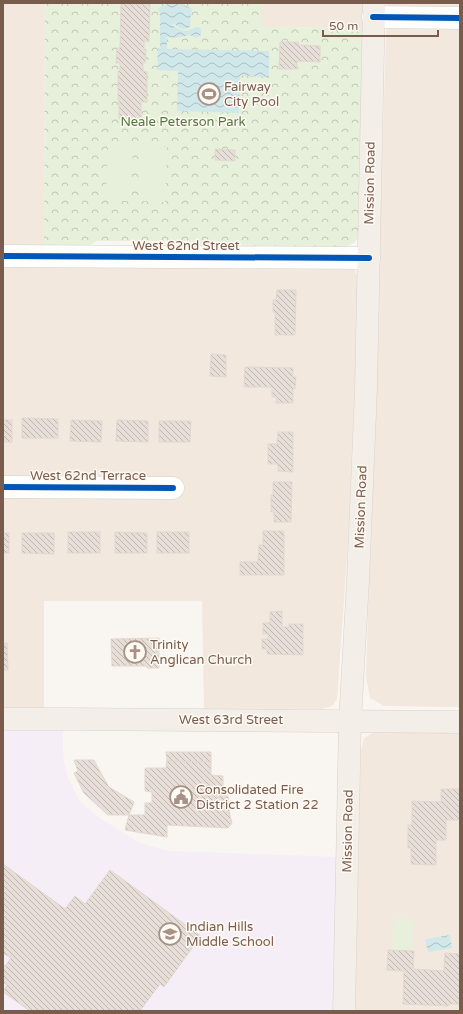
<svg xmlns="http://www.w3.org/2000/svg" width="463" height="1014" viewBox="0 0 463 1014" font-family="'Varela Round',sans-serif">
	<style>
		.residential { fill: #f2e8de }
		.education { fill: #f6eef6 }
		.park { fill: url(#park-crowns) }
		.pitch { fill: #e7f0db }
		.water { fill: url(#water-waves) }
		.building { fill: url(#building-back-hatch); stroke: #e2d8d2 }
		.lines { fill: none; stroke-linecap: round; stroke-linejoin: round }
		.minor-casing { stroke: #d7d1cb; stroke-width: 23 }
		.major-casing { stroke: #dad1cc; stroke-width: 23 }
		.minor { stroke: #fefefd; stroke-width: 22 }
		.major { stroke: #f3eee8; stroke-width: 22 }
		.cycleway-casing { stroke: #fffaf3; stroke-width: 8 }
		.cycleway { stroke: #0057b8; stroke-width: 6 }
		.labels { text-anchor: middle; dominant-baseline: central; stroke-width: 3; stroke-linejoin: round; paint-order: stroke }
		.poi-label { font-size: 13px; fill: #7a5c4d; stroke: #fffaf3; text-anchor: start }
		.park-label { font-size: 13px; fill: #537a41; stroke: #fffaf3 }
		.street-label { font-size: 13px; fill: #7a5c4d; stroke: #fffaf3 }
	</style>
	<defs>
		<pattern id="park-crowns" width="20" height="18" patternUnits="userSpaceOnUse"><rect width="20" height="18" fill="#e7f0db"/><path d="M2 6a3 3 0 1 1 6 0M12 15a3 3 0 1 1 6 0" fill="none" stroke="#c0c6b4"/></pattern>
		<pattern id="water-waves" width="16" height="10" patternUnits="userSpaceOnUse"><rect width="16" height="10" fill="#d0e8ea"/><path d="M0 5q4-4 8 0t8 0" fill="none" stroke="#aebfc0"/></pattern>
		<pattern id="building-back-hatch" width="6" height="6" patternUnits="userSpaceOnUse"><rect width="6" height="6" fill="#e6ded7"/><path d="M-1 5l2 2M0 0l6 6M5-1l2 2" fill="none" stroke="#bfb7b1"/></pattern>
	</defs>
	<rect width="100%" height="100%" fill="#f9f5f0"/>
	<g class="residential">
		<path d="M3,3H45L44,247L354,269L359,280L348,542L337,699L332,706L322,709H204L202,601H44V709H3Z"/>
		<path d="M261,3H364V28L261,27Z"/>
		<path d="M387,3H460V707L384,706L370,698L366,677Z"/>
		<path d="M375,732L460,733V1011H355L361,751L364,738Z"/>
	</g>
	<path class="education" d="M3,723L63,724V756L67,775L79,800L98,817L140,843L168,851L339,857L336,1011H3Z"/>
	<path class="park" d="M45,3H261V27L364,28L358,238C353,245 348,246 340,248L195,246L191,242L188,241H96L89,246L44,247Z"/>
	<g class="pitch">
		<path d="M108,145L133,146L131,201L106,200Z"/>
		<path d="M142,146L167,147L165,202L140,201Z"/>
		<path d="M394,918L413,919L412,950L392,949Z"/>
	</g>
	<g class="water">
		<path d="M173,3L181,4L193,9L191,13L190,26C185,32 178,28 174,23H173L172,25C177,28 183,33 189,30C193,29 194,27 199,27L201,29V35L196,38L190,35L176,38L167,37V49L269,51V77L240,76L239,113L177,111L178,71L157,70L158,48H160V14L158,8L165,5Z"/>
		<path d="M450,935L452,948L428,952L425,939Z"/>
	</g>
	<g class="building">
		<path d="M121,4H150L149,41H144V49H146L145,63H143V71L147,72V102H141V119H119V100H118V71H120V63H116L117,48H120Z"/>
		<path d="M280,42H299L298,45L320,46V62L297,61V69H279Z"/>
		<path d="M215,149L235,150V161L215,160Z"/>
		<path d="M277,290H296L295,335H275V312H273V300H276Z"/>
		<path d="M211,354L226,355V377L210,376Z"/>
		<path d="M245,367L293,368V377H296L295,389H293V403H276L277,397H272V387H244Z"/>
		<path d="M22,418L58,419V438H22Z"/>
		<rect x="3" y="420" width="9" height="22"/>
		<path d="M71,420L102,421L101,442L70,441Z"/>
		<path d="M117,420L148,421V442L116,441Z"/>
		<path d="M159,421H191L190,442H159Z"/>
		<path d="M278,432H293V472L278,471V464H268V444H277Z"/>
		<path d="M273,482H292L291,522H274V512H271V495H273Z"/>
		<path d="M263,531H284V575H240V562H258L259,545H263Z"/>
		<rect x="68" y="532" width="32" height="21"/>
		<path d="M115,532L147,533V553H115Z"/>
		<rect x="157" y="532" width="32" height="21"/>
		<rect x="3" y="533" width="6" height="20"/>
		<path d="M22,533H54V554L22,553Z"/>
		<path d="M282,611V627H289V624H303V655L267,654V649H262V639H268V634H263V623H270V612Z"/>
		<path d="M159,638V668H147V666H112L111,639Z"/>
		<path d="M3,643H7L8,670H3Z"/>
		<path d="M166,752H211V762L167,761Z"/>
		<path d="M74,760H94L98,768L109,787L134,802L129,815H108L84,793L74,773L78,771Z"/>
		<path d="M167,761L211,762V775L223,776V791H225V796H228L230,816L232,823L228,828L167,825V837L125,830L129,815H145V803H152V792L145,791V768H166Z"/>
		<path d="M441,789H460V820H446V840H436V865L411,864V848H408V825H412V801L441,802Z"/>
		<path d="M3,864L65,909L75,896L85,904L110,870L201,936L164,987L160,984L140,1011H30L3,992L7,985L3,982V965L5,966L11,958L3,953Z"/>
		<path d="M388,950L414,951L413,969L444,971L445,953L460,954V1004H449V1006L403,1004L404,971L387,970Z"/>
	</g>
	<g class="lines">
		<g class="minor-casing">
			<g id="minor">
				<path d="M373,17L460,18"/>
				<path d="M3,256L369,258"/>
				<path d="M3,487L173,488"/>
			</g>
		</g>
		<g class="major-casing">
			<g id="major">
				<path d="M3,719H68L460,722"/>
				<path d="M344,1011L350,721L358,580L366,388L374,3"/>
			</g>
		</g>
		<use href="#minor" class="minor"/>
		<use href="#major" class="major"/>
		<g class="cycleway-casing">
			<g id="cycleway">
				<path d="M373,17L460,18"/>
				<path d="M3,256L369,258"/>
				<path d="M3,487L173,488"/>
			</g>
		</g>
		<use href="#cycleway" class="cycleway"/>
	</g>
	<defs>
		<g id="stadium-ring" transform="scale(1.15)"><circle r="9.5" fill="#fffaf3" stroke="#a69286" stroke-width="1.5"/><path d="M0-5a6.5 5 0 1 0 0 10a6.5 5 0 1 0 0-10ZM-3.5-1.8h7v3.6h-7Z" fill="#a69286"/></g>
		<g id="church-ring" transform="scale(1.15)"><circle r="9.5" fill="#fffaf3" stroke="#a69286" stroke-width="1.5"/><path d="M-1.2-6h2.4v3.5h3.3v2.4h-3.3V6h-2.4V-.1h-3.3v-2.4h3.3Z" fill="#a69286"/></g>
		<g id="civic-ring" transform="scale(1.15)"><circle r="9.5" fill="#fffaf3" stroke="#a69286" stroke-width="1.5"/><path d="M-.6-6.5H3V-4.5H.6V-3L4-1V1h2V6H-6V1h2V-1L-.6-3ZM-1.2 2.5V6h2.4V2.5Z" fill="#a69286"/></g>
		<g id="school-ring" transform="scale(1.15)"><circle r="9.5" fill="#fffaf3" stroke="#a69286" stroke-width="1.5"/><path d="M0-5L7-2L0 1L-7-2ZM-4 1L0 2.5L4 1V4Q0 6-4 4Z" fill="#a69286"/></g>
	</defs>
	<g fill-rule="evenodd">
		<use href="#stadium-ring" x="209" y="94"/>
		<use href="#church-ring" x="135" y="652"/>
		<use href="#civic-ring" x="181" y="797"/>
		<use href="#school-ring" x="170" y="934"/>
	</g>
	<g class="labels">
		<g class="poi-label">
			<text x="224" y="87">Fairway<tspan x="224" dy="15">City Pool</tspan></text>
			<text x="150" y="645">Trinity<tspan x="150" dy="15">Anglican Church</tspan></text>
			<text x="196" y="790">Consolidated Fire<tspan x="196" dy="15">District 2 Station 22</tspan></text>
			<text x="186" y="927">Indian Hills<tspan x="186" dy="15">Middle School</tspan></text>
		</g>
		<g class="park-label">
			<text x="183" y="122">Neale Peterson Park</text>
		</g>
		<g class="street-label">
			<text transform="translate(370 183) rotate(-89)">Mission Road</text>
			<text x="186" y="246">West 62nd Street</text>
			<text x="88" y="476">West 62nd Terrace</text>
			<text transform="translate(361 507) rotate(-88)">Mission Road</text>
			<text x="231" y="720">West 63rd Street</text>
			<text transform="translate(348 831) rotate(-89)">Mission Road</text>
		</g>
	</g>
	<rect width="463" height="1014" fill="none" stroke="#7a5c4d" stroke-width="8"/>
	<path d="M323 30v6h115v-6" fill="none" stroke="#7a5c4d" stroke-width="2"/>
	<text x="329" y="30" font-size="12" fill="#7a5c4d" stroke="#fffaf3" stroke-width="3" paint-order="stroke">50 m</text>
</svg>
